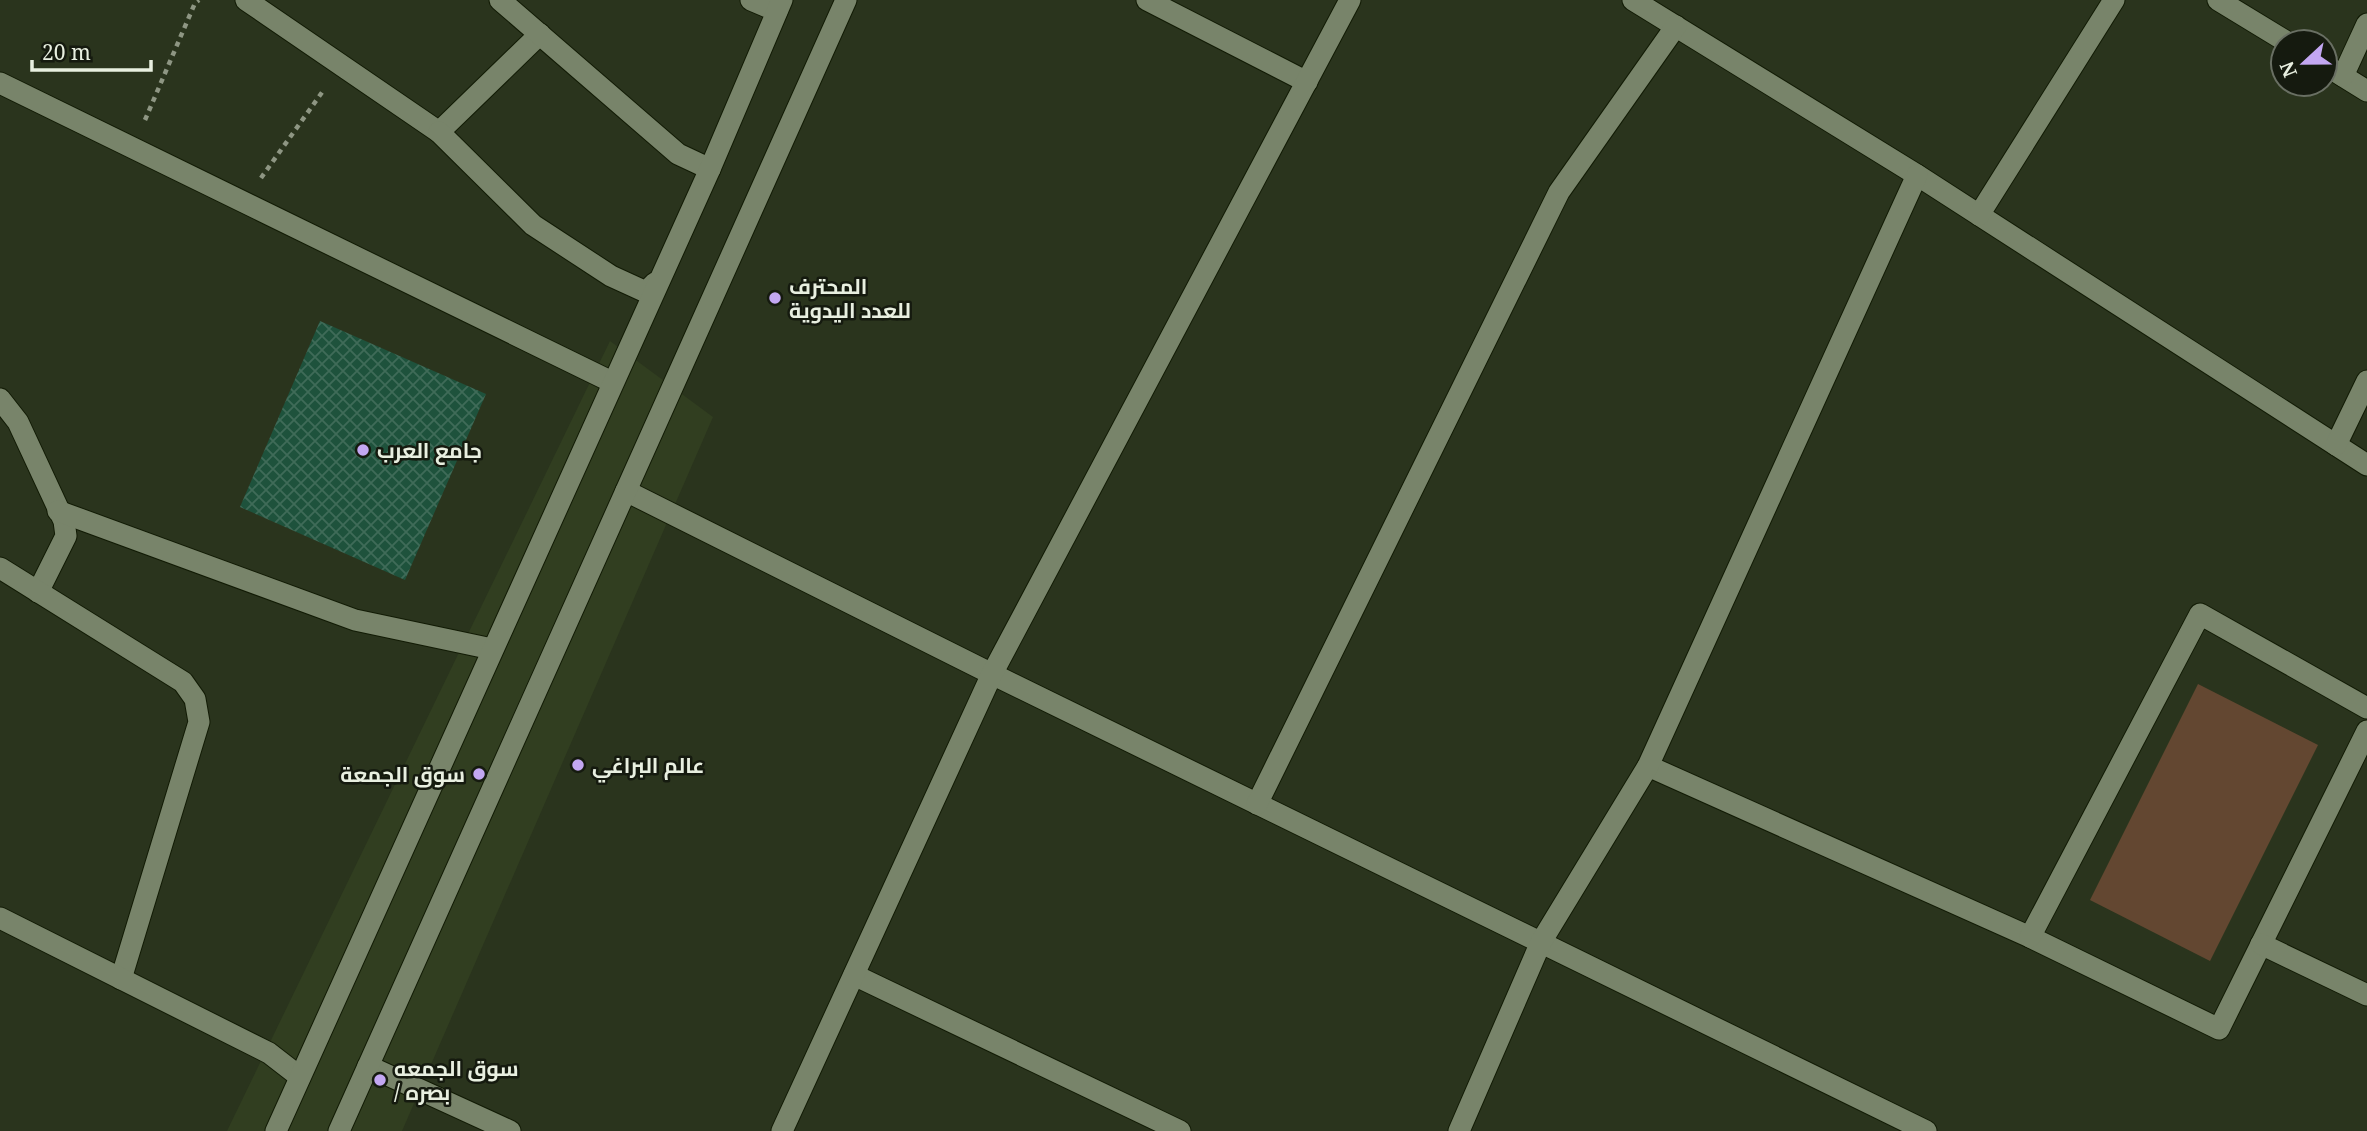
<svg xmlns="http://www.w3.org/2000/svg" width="2367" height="1131" viewBox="0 0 2367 1131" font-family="'Noto Serif',Cairo,serif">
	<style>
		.built { fill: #313e20 }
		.garden { fill: #634731 }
		.building { fill: url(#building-cross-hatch) }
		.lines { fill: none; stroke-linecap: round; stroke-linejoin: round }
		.minor-casing { stroke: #121b05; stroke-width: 23 }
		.path { stroke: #8e9683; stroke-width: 4.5; stroke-dasharray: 5 5; stroke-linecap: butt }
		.minor { stroke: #78846a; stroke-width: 21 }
		.poi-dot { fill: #c3a7f2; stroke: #151a0f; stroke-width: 2.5 }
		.labels { text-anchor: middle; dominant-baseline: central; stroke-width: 5; stroke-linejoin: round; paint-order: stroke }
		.poi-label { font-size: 21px; font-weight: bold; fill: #e8efe0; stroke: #151a0f; text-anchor: start }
	</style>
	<defs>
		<pattern id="building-cross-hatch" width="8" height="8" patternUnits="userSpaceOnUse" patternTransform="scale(1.75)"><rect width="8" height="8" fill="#1e523c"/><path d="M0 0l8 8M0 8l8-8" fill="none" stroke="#3f6b58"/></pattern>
	</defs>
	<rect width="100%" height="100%" fill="#2a341d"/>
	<path class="built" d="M610,341L713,417L402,1131H227Z"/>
	<path class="garden" d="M2198,684L2318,745L2210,961L2090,900Z"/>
	<path class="building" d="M320,321L486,394L405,580L240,507Z"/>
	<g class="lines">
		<g class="minor-casing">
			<g id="minor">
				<path d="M246,0L439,132L540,34"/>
				<path d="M500,0L678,154L710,169"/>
				<path d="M751,0L777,11"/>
				<path d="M1147,0L1307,82"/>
				<path d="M1633,0L1917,175L2367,465"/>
				<path d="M2218,0L2287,42"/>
				<path d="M2325,65L2367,91"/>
				<path d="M2343,76L2367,24"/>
				<path d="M0,83L612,382"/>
				<path d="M439,132L533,225L611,276L646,292L655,283"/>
				<path d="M1979,215L2114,0"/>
				<path d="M0,399L18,422L64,521L66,536L38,592"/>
				<path d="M2336,445L2367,381"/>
				<path d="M626,491L992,674L1926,1131"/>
				<path d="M58,511L355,620L492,649"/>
				<path d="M0,568L183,682L195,699L199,722L121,979"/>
				<path d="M1648,766L2030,937L2219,1029L2367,731"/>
				<path d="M1257,804L1559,192L1676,26"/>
				<path d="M0,918L269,1053L300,1077"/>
				<path d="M2030,937L2200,614L2367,708"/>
				<path d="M2261,944L2367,995"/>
				<path d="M854,975L1180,1131"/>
				<path d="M368,1066L510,1131"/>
				<path d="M276,1131L710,169L782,0"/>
				<path d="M339,1131L846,0"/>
				<path d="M782,1131L992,674L1350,0"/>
				<path d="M1459,1131L1541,942L1648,766L1917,175"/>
			</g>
		</g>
		<g class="path">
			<path d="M145,120L195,3L199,0"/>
			<path d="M261,178L323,91"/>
		</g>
		<use href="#minor" class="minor"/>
	</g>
	<g class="poi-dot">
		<circle cx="775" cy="298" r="7"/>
		<circle cx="363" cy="450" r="7"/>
		<circle cx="578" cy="765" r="7"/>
		<circle cx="479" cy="774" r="7"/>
		<circle cx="380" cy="1080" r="7"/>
	</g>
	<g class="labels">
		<g class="poi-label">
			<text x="789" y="286">المحترف<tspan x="789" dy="24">للعدد اليدوية</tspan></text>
			<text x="377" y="450">جامع العرب</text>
			<text x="592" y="765">عالم البراغي</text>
			<text x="465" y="774" text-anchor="end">سوق الجمعة</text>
			<text x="394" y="1068">سوق الجمعه<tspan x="394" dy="24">/ بصره</tspan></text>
		</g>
	</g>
	<g transform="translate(2304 63) rotate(248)"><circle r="33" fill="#151a0f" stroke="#696f63" stroke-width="2"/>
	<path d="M0-5L12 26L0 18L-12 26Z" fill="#c3a7f2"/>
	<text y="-10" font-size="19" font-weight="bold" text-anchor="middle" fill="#e8efe0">N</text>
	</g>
	<path d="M32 60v10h119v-10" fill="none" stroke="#e8efe0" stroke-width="3.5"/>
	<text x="42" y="60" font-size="21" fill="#e8efe0" stroke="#151a0f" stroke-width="5" paint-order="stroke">20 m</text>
</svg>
